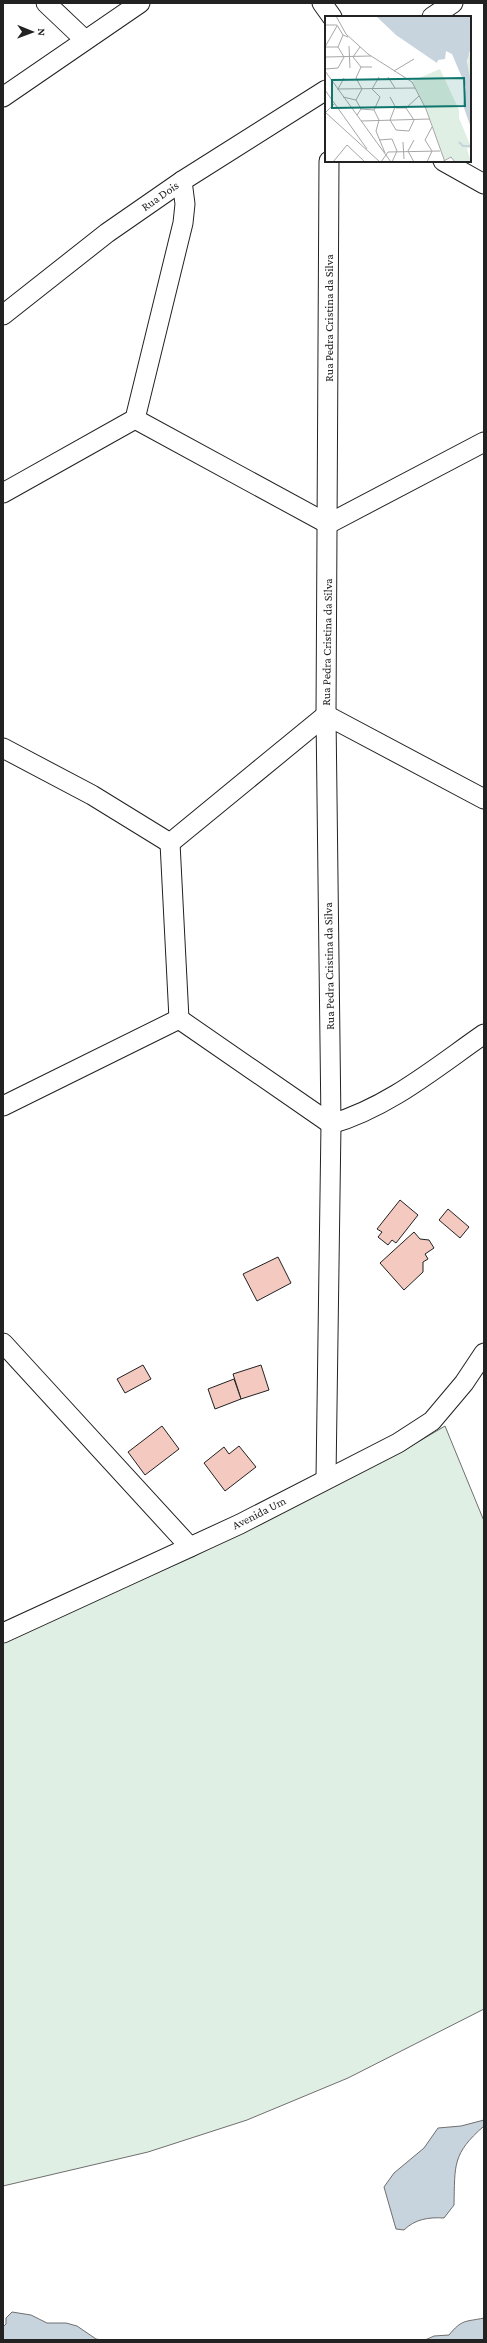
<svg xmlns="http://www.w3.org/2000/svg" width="487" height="2343" viewBox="0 0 487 2343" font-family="'Crimson Pro',serif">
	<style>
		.green { fill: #e0efe3; stroke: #6f6f6f }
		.water { fill: #c7d3dd; stroke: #6f6f6f }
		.building { fill: #f3c9c0; stroke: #222 }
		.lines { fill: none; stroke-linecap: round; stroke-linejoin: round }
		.minor-casing { stroke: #222; stroke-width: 21 }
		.minor { stroke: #fff; stroke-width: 19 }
		.labels { text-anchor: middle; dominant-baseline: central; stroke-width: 3; stroke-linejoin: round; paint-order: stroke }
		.street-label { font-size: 12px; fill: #222; stroke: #fff }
		.inset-river { fill: none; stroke: #c7d3dd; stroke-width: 2 }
		.inset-road { fill: none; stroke: #a7a7a7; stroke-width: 1 }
		.view { fill: #0f766e; fill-opacity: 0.15; stroke: #0f766e; stroke-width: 2 }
		.inset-edge { fill: none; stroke: #222; stroke-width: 2 }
	</style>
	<rect width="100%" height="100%" fill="#fff"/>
	<path class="green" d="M445,1426L484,1521V2009L348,2078L247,2120L148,2152L3,2186V1641L193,1557L401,1452Z"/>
	<g class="water">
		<path d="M484,2120V2126C452,2154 455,2165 454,2205L444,2218C429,2217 415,2219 404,2230L396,2229L384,2187L394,2173L424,2148L438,2128L461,2126Z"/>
		<path d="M12,2312L31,2315L47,2323H66L77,2326L96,2339L102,2340H3V2327L6,2324V2318Z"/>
		<path d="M484,2318V2340H425L434,2336L449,2335C462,2319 465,2322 484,2318Z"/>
	</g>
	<g class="building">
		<path d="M400,1200L418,1215L396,1243L392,1240L388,1245L378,1237L382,1232L377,1229Z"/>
		<path d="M448,1209L469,1227L460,1238L439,1220Z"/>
		<path d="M414,1232L420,1239L429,1240L434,1248L425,1254L428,1259L423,1262V1272L404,1290L380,1263Z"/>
		<path d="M278,1257L291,1283L257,1301L243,1274Z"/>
		<path d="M143,1365L151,1379L125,1393L117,1379Z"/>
		<path d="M261,1365L269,1390L241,1399L233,1374Z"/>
		<path d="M234,1379L241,1399L215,1409L208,1389Z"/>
		<path d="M162,1426L179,1449L145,1475L128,1452Z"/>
		<path d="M239,1446L256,1467L225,1491L204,1463L224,1447L229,1454Z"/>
	</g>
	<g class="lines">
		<g class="minor-casing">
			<g id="minor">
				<path d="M46,3L85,40"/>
				<path d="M322,3L332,17"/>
				<path d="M432,17L453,3"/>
				<path d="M3,97L140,3"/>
				<path d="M443,161L484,184"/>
				<path d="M3,315L107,233L182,181L326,90"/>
				<path d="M135,419L328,524L484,442"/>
				<path d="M3,493L135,419L183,223L185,204L182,181"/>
				<path d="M3,748L92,795L170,843"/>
				<path d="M170,843L326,715L484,799"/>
				<path d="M170,843L179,1019"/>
				<path d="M179,1019L331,1124"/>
				<path d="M3,1106L179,1019"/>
				<path d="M331,1124C389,1107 435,1068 484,1034"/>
				<path d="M3,1343L190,1547"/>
				<path d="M326,1478L331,1124L326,715L329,161"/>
				<path d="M3,1633L240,1524L398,1443L432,1421L464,1383L484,1353"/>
			</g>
		</g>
		<use href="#minor" class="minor"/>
	</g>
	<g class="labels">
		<g class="street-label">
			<text transform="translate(160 196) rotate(-35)">Rua Dois</text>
			<text transform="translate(329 318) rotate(-90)">Rua Pedra Cristina da Silva</text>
			<text transform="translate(327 642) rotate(-89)">Rua Pedra Cristina da Silva</text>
			<text transform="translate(329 966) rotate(-91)">Rua Pedra Cristina da Silva</text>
			<text transform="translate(259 1513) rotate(-27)">Avenida Um</text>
		</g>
	</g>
	<g transform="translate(325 16)">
		<rect width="146" height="146" fill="#fff"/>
		<path d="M143,38L146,39V69L142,58ZM115,53L134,94V102L146,131L142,133L146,146H130L127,141L119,144L101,92L87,65Z" fill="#e0efe3"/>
		<path d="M51,0H146V31L142,45L146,69V112L138,89L141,71L127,38L121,35L120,43L113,44L112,47L71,19Z" fill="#c7d3dd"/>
		<path class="inset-river" d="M134,126L138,130H146"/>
		<path class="inset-road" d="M11,0L21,18L43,38L87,66L101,93L120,146M0,9H12L18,19L23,21M24,30L25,52M0,31L12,10M0,31H13M13,31L18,19M35,31L28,41L36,51H47M0,41L46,40M13,52L19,41L13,31M0,53L13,52M0,55L66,146M69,55L89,43M54,61L47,73L55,81M63,61L70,72M31,62L37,73L31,84M31,62L36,51M12,73L90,72M13,73L19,62M0,74L42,133M18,81L31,84L36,93M65,81L71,92H81L94,80M70,91L65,104L71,114M81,92L89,104L84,115M49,94L54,104L51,115L60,137M49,94L55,81M0,96L55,146M1,96L10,87M32,99L36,93L49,94M36,105L105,103M71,114L84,115M67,123L72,135L67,146M54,124L67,123M100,124L107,135L102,146M100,124L107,111M78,126L79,143M8,146L22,129L40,146M56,146L63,136L115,135M89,146L83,135L89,124M117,146L126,141L130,146"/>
		<path class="view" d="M139,62L140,90L7,92V64Z"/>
		<rect width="146" height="146" class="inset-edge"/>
	</g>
	<rect width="487" height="2343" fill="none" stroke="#222222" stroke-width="8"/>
	<g transform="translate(32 32) rotate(91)" stroke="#ffffff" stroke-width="3" paint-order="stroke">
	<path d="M0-3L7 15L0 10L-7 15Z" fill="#222222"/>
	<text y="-6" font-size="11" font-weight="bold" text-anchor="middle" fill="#222222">N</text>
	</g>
</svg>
